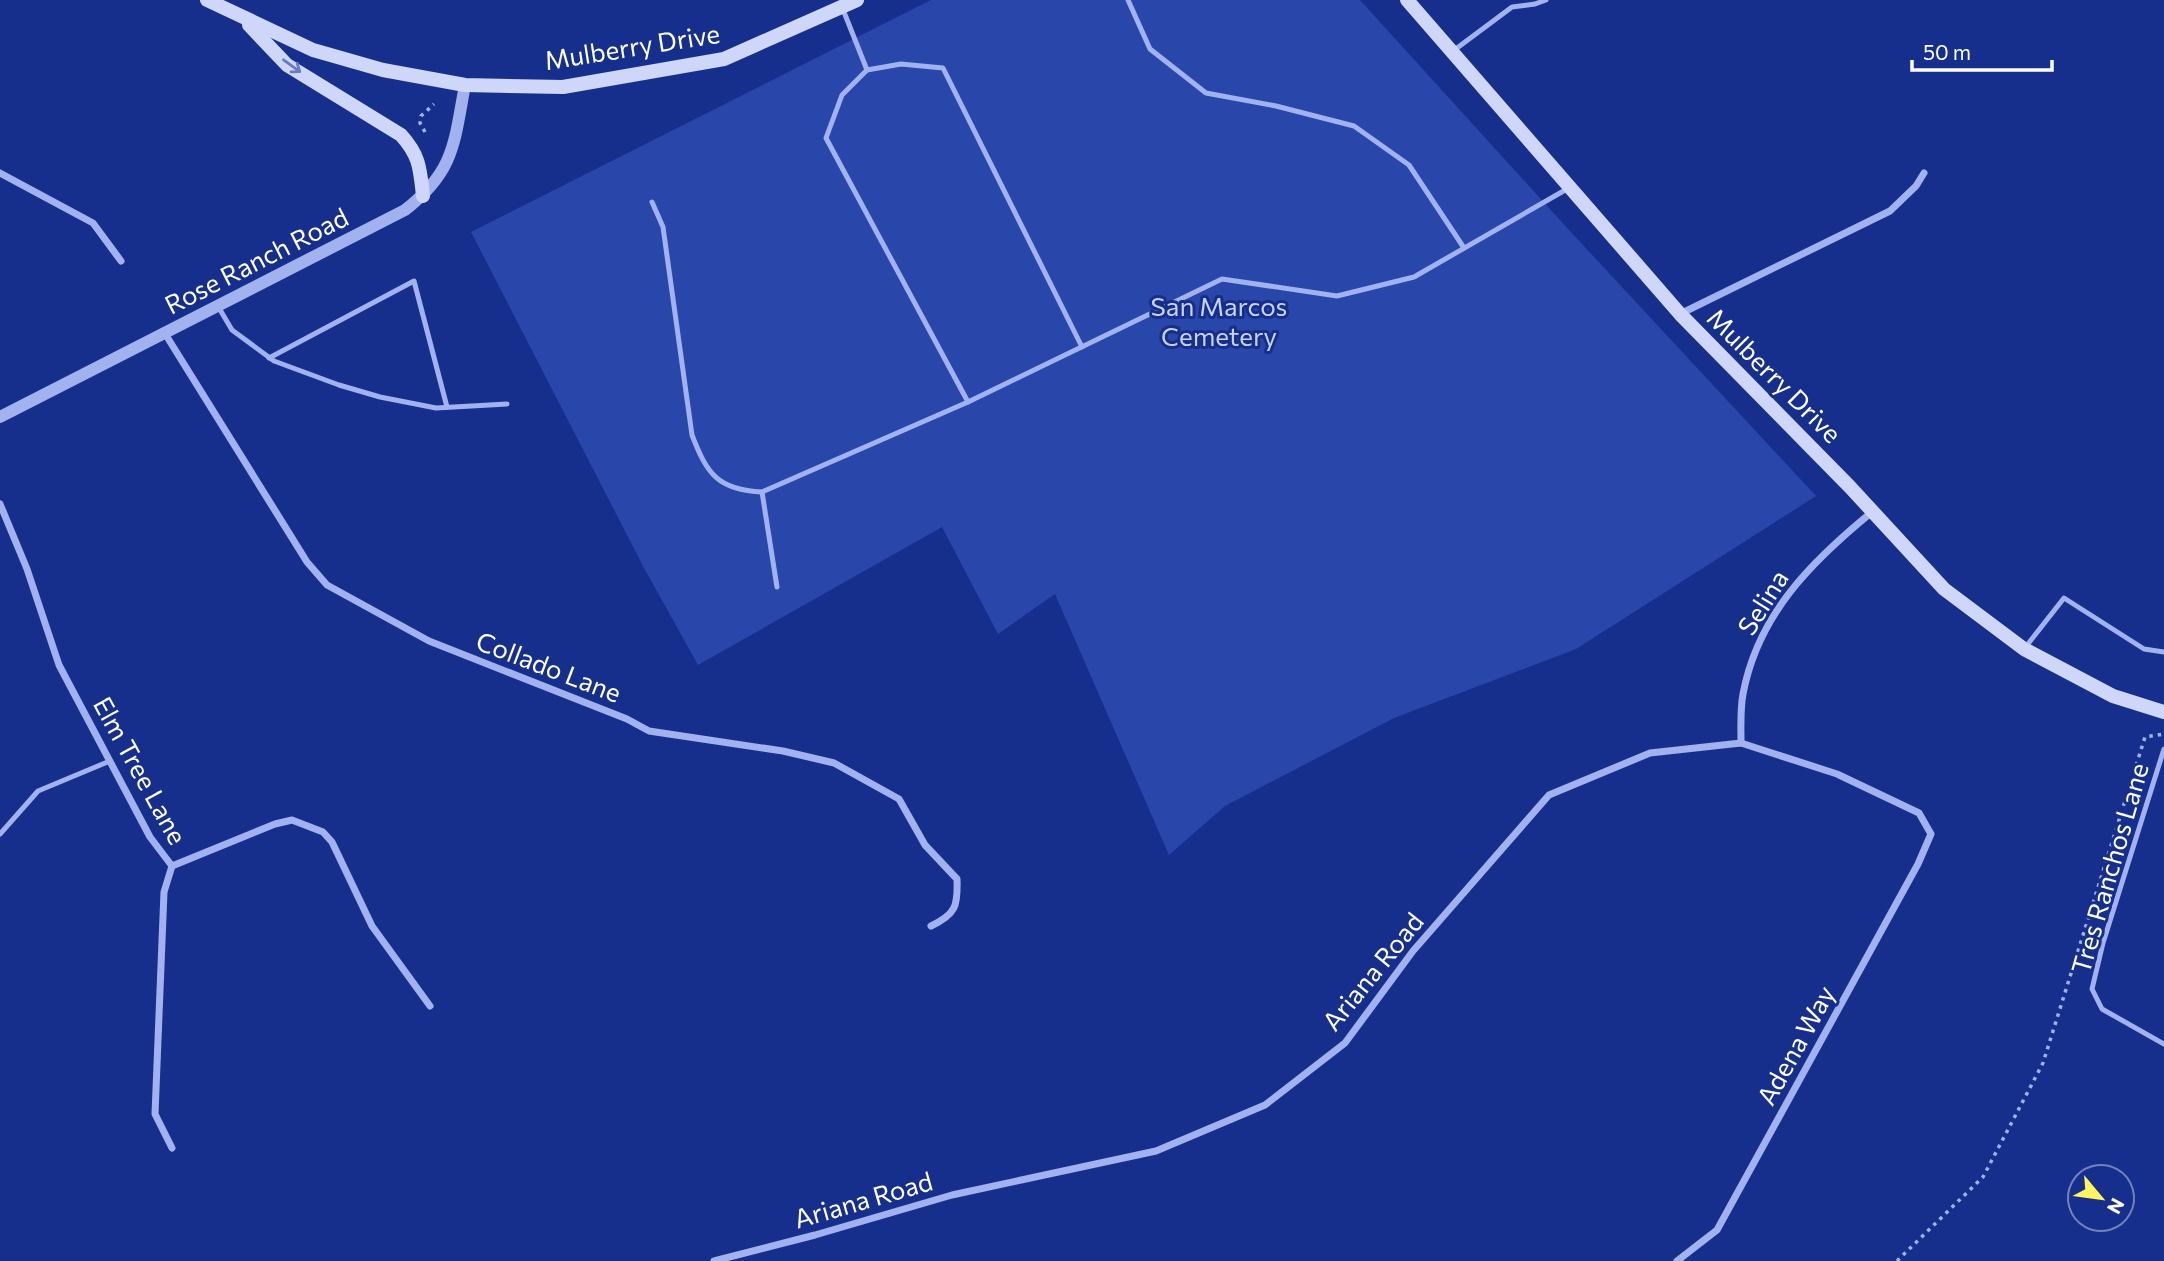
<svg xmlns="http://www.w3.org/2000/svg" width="2164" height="1261" viewBox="0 0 2164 1261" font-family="Commissioner,sans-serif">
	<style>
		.green { fill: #2946aa }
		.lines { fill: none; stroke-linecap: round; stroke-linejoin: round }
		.path { stroke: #a1b2ef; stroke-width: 3.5; stroke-dasharray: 3.5 5; stroke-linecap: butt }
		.service { stroke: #a1b2ef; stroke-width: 5 }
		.minor { stroke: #a1b2ef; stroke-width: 7 }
		.tertiary { stroke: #a1b2ef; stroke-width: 12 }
		.secondary { stroke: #ced7fa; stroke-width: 14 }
		.oneway { stroke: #697bbe }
		.labels { text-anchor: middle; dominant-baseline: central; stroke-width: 6; stroke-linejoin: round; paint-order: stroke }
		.street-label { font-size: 26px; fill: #fff; stroke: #172f8c }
		.park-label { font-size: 26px; fill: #c7d3fb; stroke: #172f8c }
	</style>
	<rect width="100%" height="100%" fill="#172f8c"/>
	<path class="green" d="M931,0H1360L1569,230L1816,496L1576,649L1394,718L1225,806L1169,855L1055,594L998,634L942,527L698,665L644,568L471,232Z"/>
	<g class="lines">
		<g class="path">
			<path d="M425,132L420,123L421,116L434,104"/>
			<path d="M1897,1261L1983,1177L2043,1063L2145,737L2164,734"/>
		</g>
		<g class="service">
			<path d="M1128,0L1150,49L1206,93L1276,106L1354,126L1409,165L1464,248"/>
			<path d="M1453,51L1512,7L1535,4L1546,0"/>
			<path d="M867,70L901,64L943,68L1082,347"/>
			<path d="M652,202L663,227L692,435C707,474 718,490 762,492L968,402L826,138L842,95L867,70L842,7"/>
			<path d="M219,308L232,330L274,361L339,385L380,397L436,408L507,404"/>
			<path d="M269,358L414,281L447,407"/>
			<path d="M968,402L1222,279L1337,296L1414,277L1567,189"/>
			<path d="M762,492L777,587"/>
			<path d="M2024,649L2064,598L2144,649L2164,652"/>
			<path d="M2164,749L2103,943L2092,989L2102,1009L2164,1044"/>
			<path d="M0,834L38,791L110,761"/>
		</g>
		<g class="minor">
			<path d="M0,173L93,223L121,261"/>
			<path d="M1680,314L1890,211L1916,186L1924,173"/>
			<path d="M164,332L307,562L327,585L429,641L627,719L649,731L783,751L834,763L899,799L925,845L957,879C958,906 956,914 931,926"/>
			<path d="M0,504L27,569L59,665L150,837L172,866L164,892L155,1114L172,1148"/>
			<path d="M1741,743C1741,727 1740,710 1743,694C1758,614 1812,561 1872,512"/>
			<path d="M172,866L275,824L292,820L323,832L332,842L372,926L430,1006"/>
			<path d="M714,1261L815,1235L952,1195L1156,1151L1265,1105L1345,1043L1413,951L1549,795L1650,753L1741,743L1837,774L1919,813L1931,834L1918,864L1717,1230L1677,1261"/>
		</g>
		<path class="tertiary" d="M0,417L405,210C455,171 454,143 465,85"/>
		<g class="secondary">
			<path d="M207,0L313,50L383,70L465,85L563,87L724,59L857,0"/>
			<path d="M1407,0L1680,314L1850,487L1944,589L2024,649L2113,696L2164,712"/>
			<path d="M249,25L287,65L401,135C420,156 420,169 423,196"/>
		</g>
	</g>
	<defs><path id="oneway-shaft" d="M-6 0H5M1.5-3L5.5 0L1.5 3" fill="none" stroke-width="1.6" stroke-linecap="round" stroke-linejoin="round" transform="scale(1.75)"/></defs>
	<use class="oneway" href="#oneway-shaft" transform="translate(292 66) rotate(36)"/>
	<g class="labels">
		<g class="street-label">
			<text transform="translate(632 46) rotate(-9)">Mulberry Drive</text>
			<text transform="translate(256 260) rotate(-27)">Rose Ranch Road</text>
			<text transform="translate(1775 375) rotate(45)">Mulberry Drive</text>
			<text transform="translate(1762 602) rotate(-58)">Selina</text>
			<text transform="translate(549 666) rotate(21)">Collado Lane</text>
			<text transform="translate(141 770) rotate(61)">Elm Tree Lane</text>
			<text transform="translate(2109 868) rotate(-74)">Tres Ranchos Lane</text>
			<text transform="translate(1372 971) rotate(-51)">Ariana Road</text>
			<text transform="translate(1795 1045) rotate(-61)">Adena Way</text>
			<text transform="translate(863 1199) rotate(-16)">Ariana Road</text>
		</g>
		<g class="park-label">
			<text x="1219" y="305">San Marcos<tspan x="1219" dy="30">Cemetery</tspan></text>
		</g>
	</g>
	<g transform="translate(2101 1198) rotate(119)"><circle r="33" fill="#172f8c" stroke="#7482ba" stroke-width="2"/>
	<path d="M0-5L12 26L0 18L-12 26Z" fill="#fff65f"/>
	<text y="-10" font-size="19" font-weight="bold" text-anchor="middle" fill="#ffffff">N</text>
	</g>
	<path d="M1912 60v10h140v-10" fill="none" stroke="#ffffff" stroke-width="3.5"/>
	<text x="1923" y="60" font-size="21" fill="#ffffff" stroke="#172f8c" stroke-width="5" paint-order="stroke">50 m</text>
</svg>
